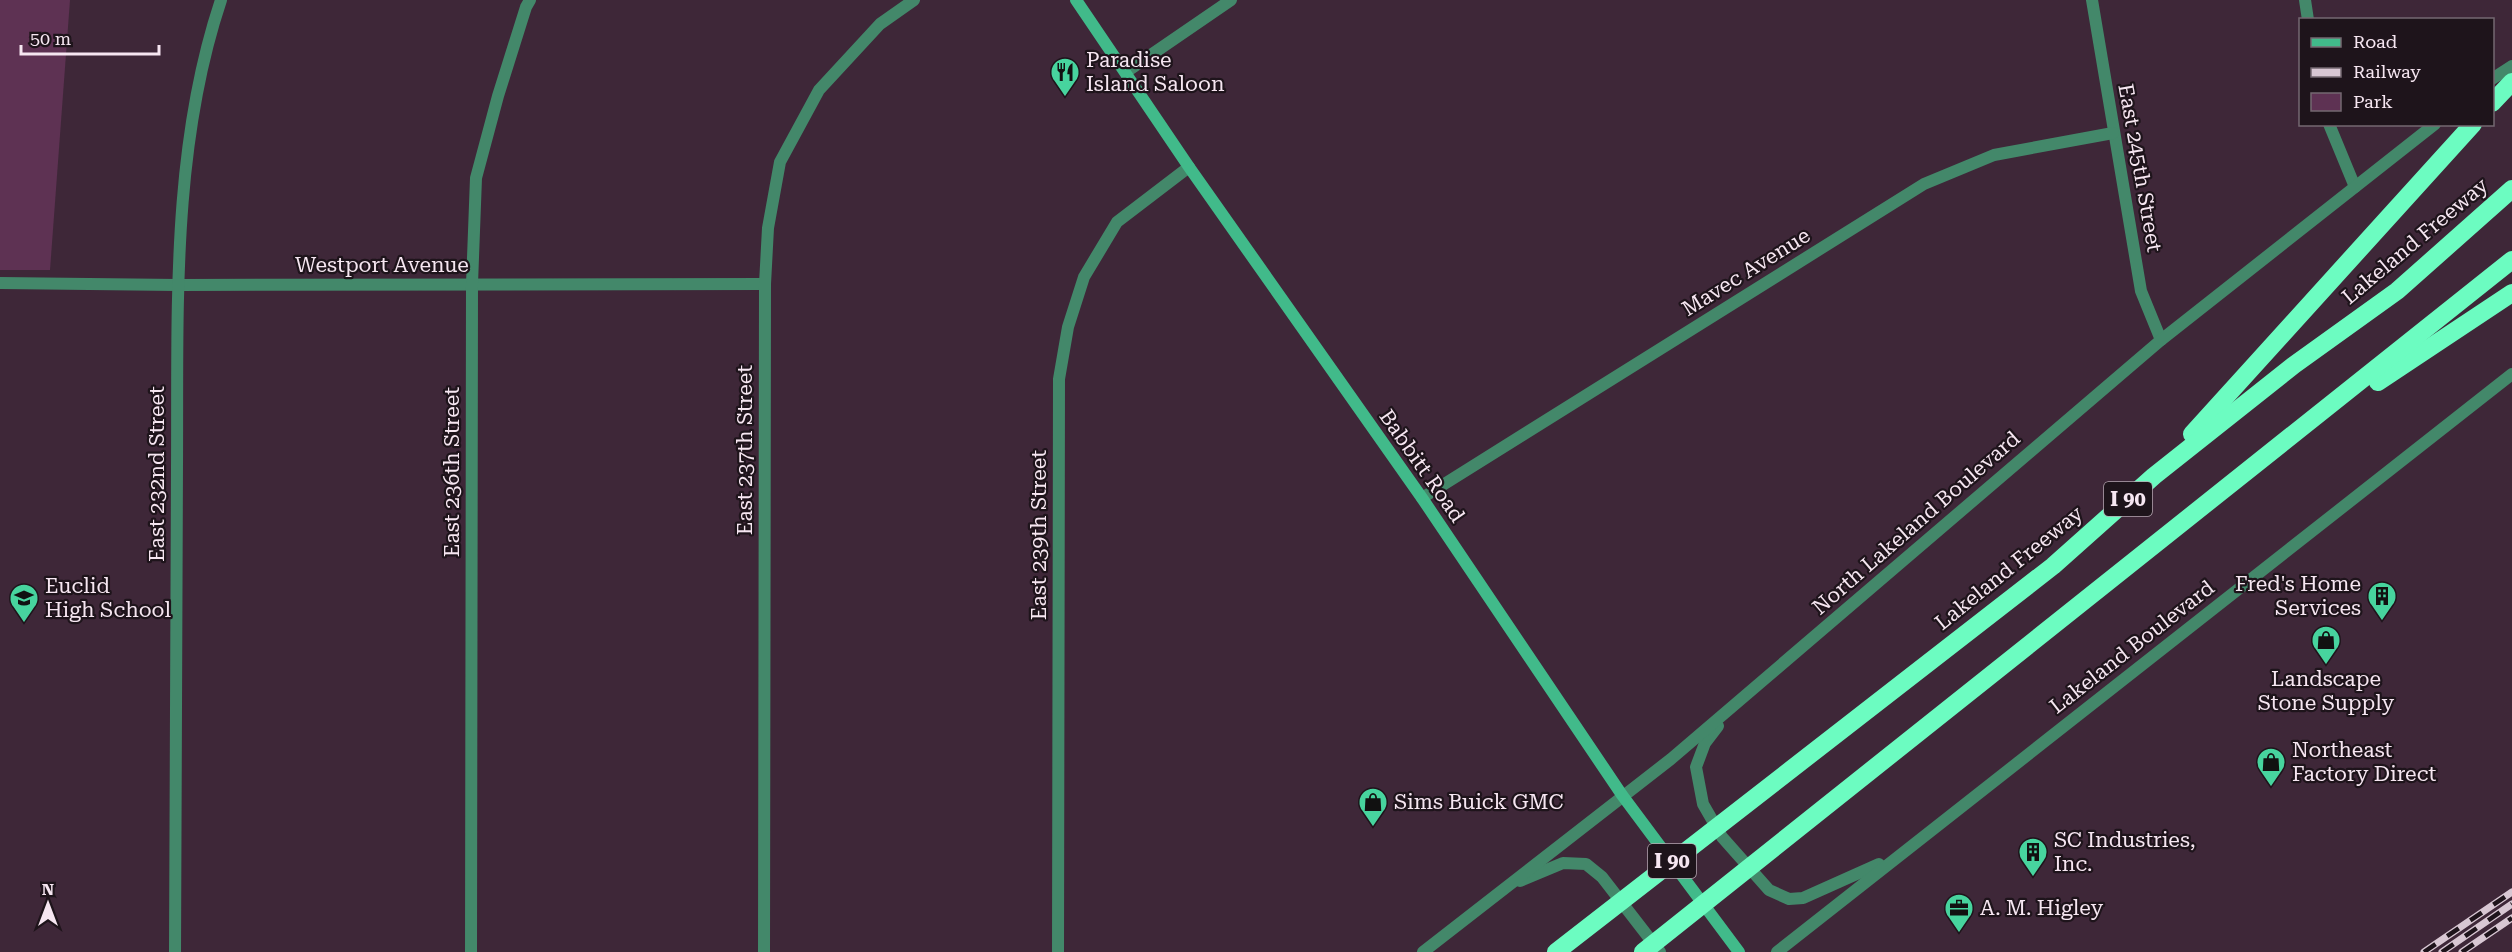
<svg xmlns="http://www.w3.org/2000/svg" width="2512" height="952" viewBox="0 0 2512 952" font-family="'Roboto Serif',serif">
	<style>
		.green { fill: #5e3253 }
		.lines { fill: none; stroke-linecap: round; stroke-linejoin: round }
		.minor { stroke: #43886a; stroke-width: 12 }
		.tertiary { stroke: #43886a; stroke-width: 12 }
		.secondary { stroke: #41ba8a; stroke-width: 12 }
		.motorway { stroke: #6cfcc1; stroke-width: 18 }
		.rail-casing { stroke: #d8c7d3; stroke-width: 7 }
		.rail { stroke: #1e141b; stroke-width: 4.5; stroke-dasharray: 14; stroke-linecap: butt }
		.labels { text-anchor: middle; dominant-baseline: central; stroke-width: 4.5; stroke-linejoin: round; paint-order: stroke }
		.shield { fill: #1e141b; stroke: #b5a7b1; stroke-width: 1.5 }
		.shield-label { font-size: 20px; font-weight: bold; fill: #f6e6f1 }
		.poi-label { font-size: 21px; fill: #f6e6f1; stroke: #1e141b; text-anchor: start }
		.street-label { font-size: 21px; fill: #f6e6f1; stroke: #1e141b }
	</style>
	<rect width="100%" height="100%" fill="#3e2738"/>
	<path class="green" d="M0,0H70L50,270H0Z"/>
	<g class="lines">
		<g class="minor">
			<path d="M2092,0L2141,291L2161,340"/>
			<path d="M2305,0L2308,20"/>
			<path d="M1126,72L1231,0"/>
			<path d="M2329,124L2355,187"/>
			<path d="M0,283L178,285L765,284"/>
			<path d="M1422,498L1924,184L1994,155L2113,133"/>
			<path d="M175,952C176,790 176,628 177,467C178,312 171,149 221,0"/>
			<path d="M471,952L472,284L476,178L498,96L526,7L530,0"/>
			<path d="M764,952L765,284L768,228L780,162L819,90L880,24L914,0"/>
			<path d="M1058,952L1059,379L1068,327L1084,277L1117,222L1189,167"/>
		</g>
		<g class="tertiary">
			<path d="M2492,79L2512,66"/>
			<path d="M1718,726L1705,743L1696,767L1703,804L1722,837L1769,890L1789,899L1803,898L1879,864"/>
			<path d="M1520,881L1563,863L1586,864L1602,877L1660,952"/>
			<path d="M1423,952L1671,759L2161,340L2435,124"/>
			<path d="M1777,952L2512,374"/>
		</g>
		<path class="secondary" d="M1076,0L1189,167L1422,498L1622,795L1739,952"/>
		<g class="motorway">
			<path d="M2492,103L2512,82"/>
			<path d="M2378,382L2512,293"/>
			<path d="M2192,434L2473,124"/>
			<path d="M1556,952L2053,566L2154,476L2294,365L2397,291L2512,189"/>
			<path d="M1643,952L2512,260"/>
		</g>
		<g class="rail-casing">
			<g id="rail">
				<path d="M2424,952L2512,892"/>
				<path d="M2442,952L2512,904"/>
				<path d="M2462,952L2512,918"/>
			</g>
		</g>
		<use href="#rail" class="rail"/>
	</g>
	<defs>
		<g id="restaurant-pin" transform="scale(1.5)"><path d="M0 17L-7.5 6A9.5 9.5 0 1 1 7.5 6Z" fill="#47d49e" stroke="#1e141b"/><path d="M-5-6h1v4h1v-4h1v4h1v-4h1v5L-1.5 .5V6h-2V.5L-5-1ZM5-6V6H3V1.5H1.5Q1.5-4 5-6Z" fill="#111"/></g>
		<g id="building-pin" transform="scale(1.5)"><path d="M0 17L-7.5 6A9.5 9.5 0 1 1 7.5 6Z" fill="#47d49e" stroke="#1e141b"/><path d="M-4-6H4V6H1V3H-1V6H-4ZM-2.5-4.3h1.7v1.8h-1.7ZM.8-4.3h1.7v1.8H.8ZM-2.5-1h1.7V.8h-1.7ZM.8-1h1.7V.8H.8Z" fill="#111"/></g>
		<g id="school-pin" transform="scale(1.5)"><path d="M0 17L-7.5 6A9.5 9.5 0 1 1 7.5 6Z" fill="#47d49e" stroke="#1e141b"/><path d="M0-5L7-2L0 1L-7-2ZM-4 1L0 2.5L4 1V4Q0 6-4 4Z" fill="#111"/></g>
		<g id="shop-pin" transform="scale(1.5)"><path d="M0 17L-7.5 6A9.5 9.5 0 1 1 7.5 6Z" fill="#47d49e" stroke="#1e141b"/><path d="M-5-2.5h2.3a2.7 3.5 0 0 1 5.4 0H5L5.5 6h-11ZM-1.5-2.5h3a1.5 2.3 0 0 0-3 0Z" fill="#111"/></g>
		<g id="office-pin" transform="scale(1.5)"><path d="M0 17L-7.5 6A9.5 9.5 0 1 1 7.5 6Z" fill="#47d49e" stroke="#1e141b"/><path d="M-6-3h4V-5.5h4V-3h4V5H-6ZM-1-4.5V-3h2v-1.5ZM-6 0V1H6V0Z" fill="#111"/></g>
	</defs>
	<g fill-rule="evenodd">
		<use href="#restaurant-pin" x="1065" y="72"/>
		<use href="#building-pin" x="2382" y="596"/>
		<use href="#school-pin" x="24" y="598"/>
		<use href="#shop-pin" x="2326" y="640"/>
		<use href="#shop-pin" x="2271" y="762"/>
		<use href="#shop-pin" x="1373" y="802"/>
		<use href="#building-pin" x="2033" y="852"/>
		<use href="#office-pin" x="1959" y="908"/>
	</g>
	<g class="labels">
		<g class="shield">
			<rect x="2104" y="482" width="48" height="34" rx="4.5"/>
			<rect x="1648" y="844" width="48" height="34" rx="4.5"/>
		</g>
		<g class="shield-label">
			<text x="2128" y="499">I 90</text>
			<text x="1672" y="861">I 90</text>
		</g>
		<g class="poi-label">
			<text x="1086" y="60">Paradise<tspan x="1086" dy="24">Island Saloon</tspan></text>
			<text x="2361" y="584" text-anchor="end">Fred's Home<tspan x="2361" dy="24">Services</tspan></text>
			<text x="45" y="586">Euclid<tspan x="45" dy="24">High School</tspan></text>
			<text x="2326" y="679" text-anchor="middle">Landscape<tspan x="2326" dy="24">Stone Supply</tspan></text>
			<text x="2292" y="750">Northeast<tspan x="2292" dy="24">Factory Direct</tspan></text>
			<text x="1394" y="802">Sims Buick GMC</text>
			<text x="2054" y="840">SC Industries,<tspan x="2054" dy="24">Inc.</tspan></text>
			<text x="1980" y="908">A. M. Higley</text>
		</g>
		<g class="street-label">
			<text transform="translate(2140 168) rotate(80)">East 245th Street</text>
			<text transform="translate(2415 241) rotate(-40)">Lakeland Freeway</text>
			<text x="382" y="265">Westport Avenue</text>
			<text transform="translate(1746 272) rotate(-32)">Mavec Avenue</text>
			<text transform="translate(745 450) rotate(-90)">East 237th Street</text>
			<text transform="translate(1422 466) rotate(55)">Babbitt Road</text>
			<text transform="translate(452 472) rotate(-90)">East 236th Street</text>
			<text transform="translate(157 474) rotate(-90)">East 232nd Street</text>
			<text transform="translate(1916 523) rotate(-41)">North Lakeland Boulevard</text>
			<text transform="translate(1039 535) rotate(-90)">East 239th Street</text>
			<text transform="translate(2009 568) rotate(-39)">Lakeland Freeway</text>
			<text transform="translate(2132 647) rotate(-38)">Lakeland Boulevard</text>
		</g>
	</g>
	<rect x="2299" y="18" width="195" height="108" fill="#1e141b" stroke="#746871" stroke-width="1.5"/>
	<rect x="2311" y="38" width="30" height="9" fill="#41ba8a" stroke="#746871" stroke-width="1.5"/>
	<text x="2353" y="48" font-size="18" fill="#f6e6f1">Road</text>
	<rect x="2311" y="68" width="30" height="9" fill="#d8c7d3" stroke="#746871" stroke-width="1.5"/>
	<text x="2353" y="78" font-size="18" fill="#f6e6f1">Railway</text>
	<rect x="2311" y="93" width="30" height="18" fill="#5e3253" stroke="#746871" stroke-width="1.5"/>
	<text x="2353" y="108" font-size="18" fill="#f6e6f1">Park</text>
	<g transform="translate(48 904)" stroke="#1e141b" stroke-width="4.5" paint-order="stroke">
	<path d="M0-4.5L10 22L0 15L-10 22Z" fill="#f6e6f1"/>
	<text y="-9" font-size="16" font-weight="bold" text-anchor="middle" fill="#f6e6f1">N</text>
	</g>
	<path d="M21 45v9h138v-9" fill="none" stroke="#f6e6f1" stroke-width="3"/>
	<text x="30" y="45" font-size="18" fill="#f6e6f1" stroke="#1e141b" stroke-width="4.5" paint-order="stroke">50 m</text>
</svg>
